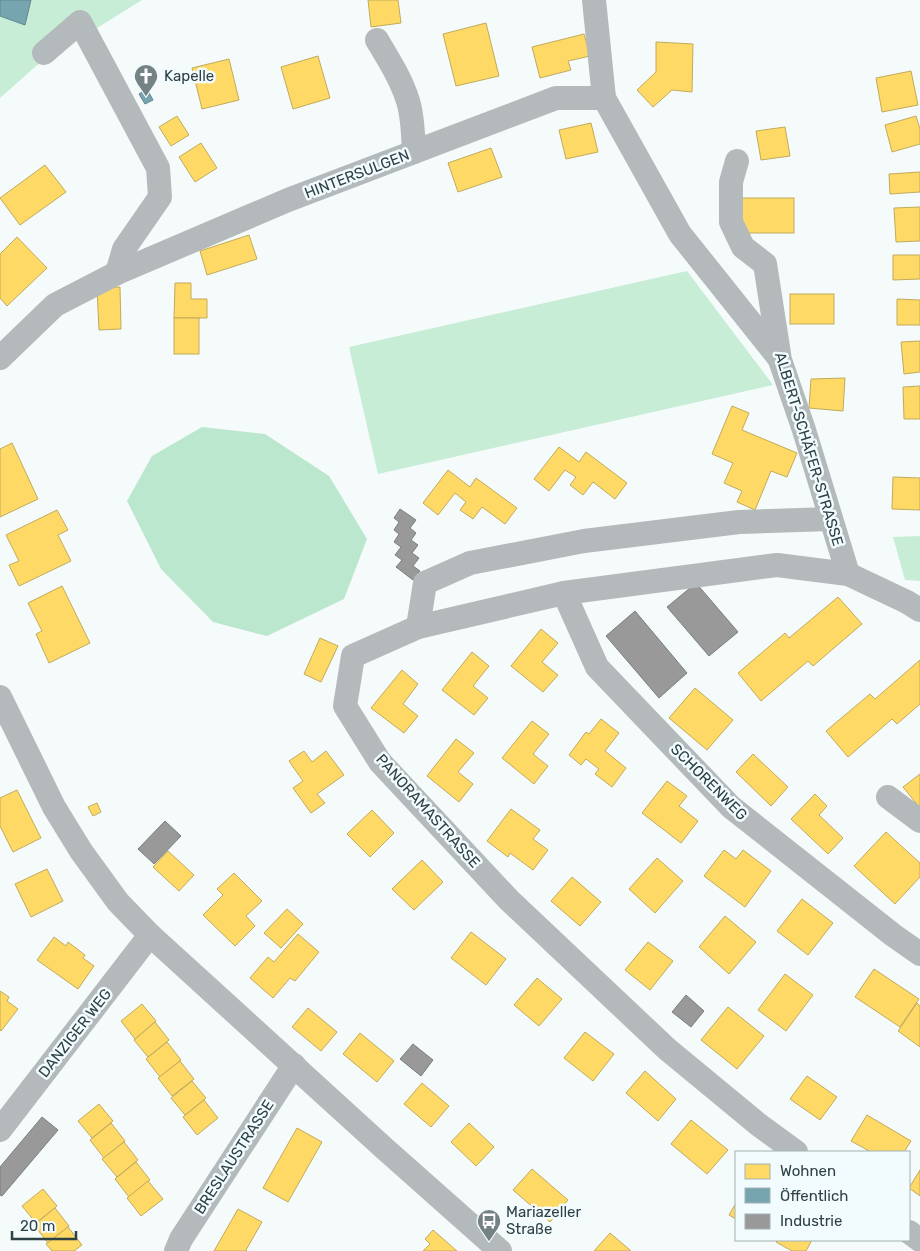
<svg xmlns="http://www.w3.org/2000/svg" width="920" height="1251" viewBox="0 0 920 1251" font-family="Rubik,sans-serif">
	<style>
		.green { fill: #c7edd7 }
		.forest { fill: #bce7cf }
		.homes { fill: #ffd966; stroke: #c0ab5c }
		.public { fill: #76a5af; stroke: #60878f }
		.industry { fill: #999; stroke: #797f80 }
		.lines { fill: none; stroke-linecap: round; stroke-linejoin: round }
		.minor { stroke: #b4b9bc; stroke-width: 24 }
		.labels { text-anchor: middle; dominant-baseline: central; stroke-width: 5; stroke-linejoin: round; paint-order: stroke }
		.poi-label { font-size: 15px; fill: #2e4145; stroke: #f2fbfd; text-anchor: start }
		.street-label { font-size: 15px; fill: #2e4145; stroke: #f2fbfd }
	</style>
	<rect width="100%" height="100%" fill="#f5fafa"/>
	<g class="green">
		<path d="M0,0H142L36,66L0,98Z"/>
		<path d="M687,271L773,385L378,474L349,347Z"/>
		<path d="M920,536V581L905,580L893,537Z"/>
	</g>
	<path class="forest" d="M202,427L265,434L329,476L367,539L344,599L267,636L213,622L161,569L127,501L152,456Z"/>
	<g class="homes">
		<path d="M368,0H398L401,23L371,27Z"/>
		<path d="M486,23L499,76L456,86L443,34Z"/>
		<path d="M584,34L590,56L568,61L571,70L540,78L532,47Z"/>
		<path d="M656,42L693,44L692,92L672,90L653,107L637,90L656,72Z"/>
		<path d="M318,56L330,98L293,109L281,67Z"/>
		<path d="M229,59L239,100L202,109L192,68Z"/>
		<path d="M911,71L918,105L882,112L876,78Z"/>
		<path d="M177,116L189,135L171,146L159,127Z"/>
		<path d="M916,116L920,129V144L892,152L885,125Z"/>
		<path d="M591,123L598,152L566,159L559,130Z"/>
		<path d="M785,127L790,156L761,160L756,131Z"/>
		<path d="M201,143L217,168L195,182L179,157Z"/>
		<path d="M491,148L502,177L458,192L448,163Z"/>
		<path d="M45,165L66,192L20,225L0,198Z"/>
		<path d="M920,172V192L890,194L889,174Z"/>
		<rect x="739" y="198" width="55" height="35"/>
		<path d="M920,207V241L896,242L894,208Z"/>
		<path d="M249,235L257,259L207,275L200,251Z"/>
		<path d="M17,237L47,268L7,306L0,298V254Z"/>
		<path d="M893,255H920V279L893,280Z"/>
		<path d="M175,283H191V299H207V318H174Z"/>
		<path d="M120,287L121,329L99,330L97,288Z"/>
		<rect x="790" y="294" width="44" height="30"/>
		<path d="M897,299L920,300V325H897Z"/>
		<rect x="174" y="318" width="25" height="36"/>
		<path d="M920,341V372L904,374L901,342Z"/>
		<path d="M845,378L843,411L809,408L811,379Z"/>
		<path d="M920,386V419H904L903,387Z"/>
		<path d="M732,406L749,413L742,430L797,453L787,477L771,471L755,510L737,502L742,491L724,483L733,463L712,454Z"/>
		<path d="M12,443L38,499L0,517V449Z"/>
		<path d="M559,447L579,462L586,452L627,483L615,499L593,482L583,495L570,485L576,477L565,470L549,491L534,479Z"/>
		<path d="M448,470L470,487L476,478L517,508L505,524L482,507L473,519L460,510L466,502L455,493L438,515L423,503Z"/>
		<path d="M893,477L920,478V510L892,509Z"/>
		<path d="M57,510L68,530L58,535L71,561L19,586L9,565L19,561L6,535Z"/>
		<path d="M62,586L90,643L49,663L36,634L42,631L28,603Z"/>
		<path d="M838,597L862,624L813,666L808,661L761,701L738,673L785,633L789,638Z"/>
		<path d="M541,629L558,643L542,662L558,675L543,692L511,666Z"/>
		<path d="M320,638L338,646L321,682L304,674Z"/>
		<path d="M472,652L489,666L473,686L488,698L474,715L442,690Z"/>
		<path d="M920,660V704L897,724L892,719L848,757L826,731L870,694L875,699Z"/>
		<path d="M402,670L418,684L403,704L418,716L404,733L371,708Z"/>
		<path d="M695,688L733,720L707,750L669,718Z"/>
		<path d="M601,719L619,733L605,751L626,768L612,787L595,774L599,769L586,759L581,765L569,755L586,732L589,734Z"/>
		<path d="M532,721L549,734L533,754L548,766L534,784L502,758Z"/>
		<path d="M456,739L474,753L458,772L473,784L459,802L427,776Z"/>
		<path d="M304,751L312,762L326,751L344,775L317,794L325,803L311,813L293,788L303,781L289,761Z"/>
		<path d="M753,754L788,787L771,806L736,772Z"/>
		<path d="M920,774V808L903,787Z"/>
		<path d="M667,781L687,796L679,806L698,821L681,843L642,813Z"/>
		<path d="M17,790L41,838L13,852L0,826V798Z"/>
		<path d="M815,794L827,806L819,815L843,838L828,854L791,819Z"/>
		<path d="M97,803L101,812L93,816L88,807Z"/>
		<path d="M511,809L540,830L533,839L548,850L533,870L510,853L508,857L487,841Z"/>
		<path d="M372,810L394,833L370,857L347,834Z"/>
		<path d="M886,832L920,863V877L895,904L854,866Z"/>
		<path d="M724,850L736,859L743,850L771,871L745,907L704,876Z"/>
		<path d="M168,851L194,875L179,891L153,867Z"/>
		<path d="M657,858L683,881L655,913L629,889Z"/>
		<path d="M422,860L443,882L414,910L392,889Z"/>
		<path d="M47,869L63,901L31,917L15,884Z"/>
		<path d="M234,873L262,901L246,916L255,926L235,946L203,915L223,895L217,889Z"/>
		<path d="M572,877L601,902L580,926L551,901Z"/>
		<path d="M802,899L833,923L808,955L777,931Z"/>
		<path d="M287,909L303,924L281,948L264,933Z"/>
		<path d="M725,916L756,942L729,974L699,947Z"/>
		<path d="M471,932L506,959L486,985L451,958Z"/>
		<path d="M298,934L319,952L295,981L290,978L273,998L250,978L268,957L274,962Z"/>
		<path d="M54,937L66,946L68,942L85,955L83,958L94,966L78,989L37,960Z"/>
		<path d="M648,942L673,961L650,990L625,970Z"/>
		<path d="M874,969L919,999L900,1027L855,997Z"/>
		<path d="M785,974L813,995L786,1031L758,1010Z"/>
		<path d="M537,978L562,999L539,1026L514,1005Z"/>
		<path d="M0,991L9,997L7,1001L18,1009L1,1031L0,1030Z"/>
		<path d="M917,1003L920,1006V1047L898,1031Z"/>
		<path d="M142,1004L156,1021L135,1039L121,1021Z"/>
		<path d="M728,1007L764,1036L737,1069L701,1040Z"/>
		<path d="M308,1008L337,1032L321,1051L292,1027Z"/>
		<path d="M155,1022L169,1040L148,1057L134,1040Z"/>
		<path d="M585,1032L614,1054L593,1081L564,1058Z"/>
		<path d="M360,1033L394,1061L377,1082L343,1054Z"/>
		<path d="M167,1042L181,1060L160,1077L146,1059Z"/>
		<path d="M180,1061L194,1079L172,1096L158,1078Z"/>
		<path d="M645,1071L676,1099L658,1121L626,1093Z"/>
		<path d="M807,1076L837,1097L820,1120L790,1099Z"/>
		<path d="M192,1081L206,1098L185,1115L171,1098Z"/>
		<path d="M422,1083L449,1106L431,1127L404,1104Z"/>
		<path d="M204,1100L218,1118L197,1135L183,1117Z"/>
		<path d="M99,1104L113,1121L92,1138L78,1121Z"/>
		<path d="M867,1115L911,1141L904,1152H871L851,1141Z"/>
		<path d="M691,1120L728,1150L707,1174L671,1144Z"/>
		<path d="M111,1123L125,1141L104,1158L90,1140Z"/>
		<path d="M469,1123L494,1147L476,1166L451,1142Z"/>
		<path d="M297,1128L322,1142L288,1202L263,1188Z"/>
		<path d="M124,1142L138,1160L117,1177L102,1159Z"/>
		<path d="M136,1162L150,1180L129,1197L115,1179Z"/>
		<path d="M532,1169L568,1200L550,1222L513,1190Z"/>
		<path d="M920,1170V1196L909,1188Z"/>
		<path d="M148,1181L163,1199L141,1216L127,1198Z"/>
		<path d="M43,1189L57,1206L36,1223L22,1206Z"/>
		<path d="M736,1203V1219L729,1215Z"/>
		<path d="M55,1208L69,1226L48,1243L34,1225Z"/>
		<path d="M238,1209L262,1222L246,1250L247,1251H214Z"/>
		<path d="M68,1227L82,1245L74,1251H52L46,1244Z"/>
		<path d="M433,1230L457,1251H423L430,1244L425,1239Z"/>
		<path d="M610,1233L630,1250V1251H594Z"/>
		<path d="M778,1240H812L806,1251H792L776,1242Z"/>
	</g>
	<g class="public">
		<path d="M0,0H31L25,25L0,16Z"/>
		<path d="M147,89L153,100L145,104L139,94Z"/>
	</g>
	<g class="industry">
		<path d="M400,509L416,520L410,528L416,533L411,540L418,545L412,553L419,558L413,566L420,571L413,580L396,567L402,560L395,555L401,547L394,542L399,534L394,530L399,522L394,518Z"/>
		<path d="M696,583L738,632L709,656L667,607Z"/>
		<path d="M635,611L687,673L659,698L606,636Z"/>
		<path d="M165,821L181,836L154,864L138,849Z"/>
		<path d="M686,995L704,1011L691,1027L672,1012Z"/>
		<path d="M413,1044L433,1060L421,1076L400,1059Z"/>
		<path d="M42,1117L58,1130L2,1196L0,1195V1167Z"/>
	</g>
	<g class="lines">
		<g class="minor">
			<path d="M594,0L604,98L680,234L779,358"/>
			<path d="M377,40C389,60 401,79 408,101C413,117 413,135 414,152"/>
			<path d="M44,53L80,22L158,168L160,197L124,249L117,273"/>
			<path d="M737,161L731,182V222L743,247L765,264L780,360L804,430L848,574"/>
			<path d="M0,358L55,305L117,273L288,200L556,98H604"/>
			<path d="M564,593L597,667L731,807L893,935L920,954"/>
			<path d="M418,627L425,583L470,563L584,541L739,522L830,519"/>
			<path d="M0,697L54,807L81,851L118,902L150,935L385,1149L500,1251"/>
			<path d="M888,797L920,821"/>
			<path d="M0,1130L150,935"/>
			<path d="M796,1152L759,1125L667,1049L509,900L380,762L345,706L353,656L418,627L564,593L777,565L848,574L907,602L920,610"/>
			<path d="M909,1232L920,1240"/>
			<path d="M176,1251L181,1239L294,1065"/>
		</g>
	</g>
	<defs>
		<g id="church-pin" transform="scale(1.25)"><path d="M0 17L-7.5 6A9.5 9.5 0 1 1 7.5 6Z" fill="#748284" stroke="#f2fbfd"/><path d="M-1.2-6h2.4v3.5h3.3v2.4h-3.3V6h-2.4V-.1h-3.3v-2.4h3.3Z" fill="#fff"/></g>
		<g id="bus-pin" transform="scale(1.25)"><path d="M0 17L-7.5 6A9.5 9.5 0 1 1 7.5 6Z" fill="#748284" stroke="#f2fbfd"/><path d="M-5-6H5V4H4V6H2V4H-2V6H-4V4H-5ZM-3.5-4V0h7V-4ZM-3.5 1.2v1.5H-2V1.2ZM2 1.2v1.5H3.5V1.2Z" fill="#fff"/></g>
	</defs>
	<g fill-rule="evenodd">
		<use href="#church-pin" x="146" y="76"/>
		<use href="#bus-pin" x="489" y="1221"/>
	</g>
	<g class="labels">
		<g class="poi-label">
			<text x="164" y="76">Kapelle</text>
			<text x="506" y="1212">Mariazeller<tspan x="506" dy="17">Straße</tspan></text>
		</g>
		<g class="street-label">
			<text transform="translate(357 174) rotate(-21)">HINTERSULGEN</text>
			<text transform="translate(809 449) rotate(73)">ALBERT-SCHÄFER-STRASSE</text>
			<text transform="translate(709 782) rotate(45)">SCHORENWEG</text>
			<text transform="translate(428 811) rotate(48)">PANORAMASTRASSE</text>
			<text transform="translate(75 1033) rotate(-52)">DANZIGER WEG</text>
			<text transform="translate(234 1157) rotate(-57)">BRESLAUSTRASSE</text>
		</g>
	</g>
	<rect x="735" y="1151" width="175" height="90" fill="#f2fbfd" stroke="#a4b1b3"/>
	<rect x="745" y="1164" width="25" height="15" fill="#ffd966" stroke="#a4b1b3"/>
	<text x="780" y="1176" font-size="15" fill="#2e4145">Wohnen</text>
	<rect x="745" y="1188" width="25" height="15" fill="#76a5af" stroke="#a4b1b3"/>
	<text x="780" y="1201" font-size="15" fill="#2e4145">Öffentlich</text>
	<rect x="745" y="1214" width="25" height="15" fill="#999999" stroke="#a4b1b3"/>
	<text x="780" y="1226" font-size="15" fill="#2e4145">Industrie</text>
	<path d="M12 1231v8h64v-8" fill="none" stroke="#2e4145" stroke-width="2.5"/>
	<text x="20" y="1231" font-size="15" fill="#2e4145" stroke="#f2fbfd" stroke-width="4" paint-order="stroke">20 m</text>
</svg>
